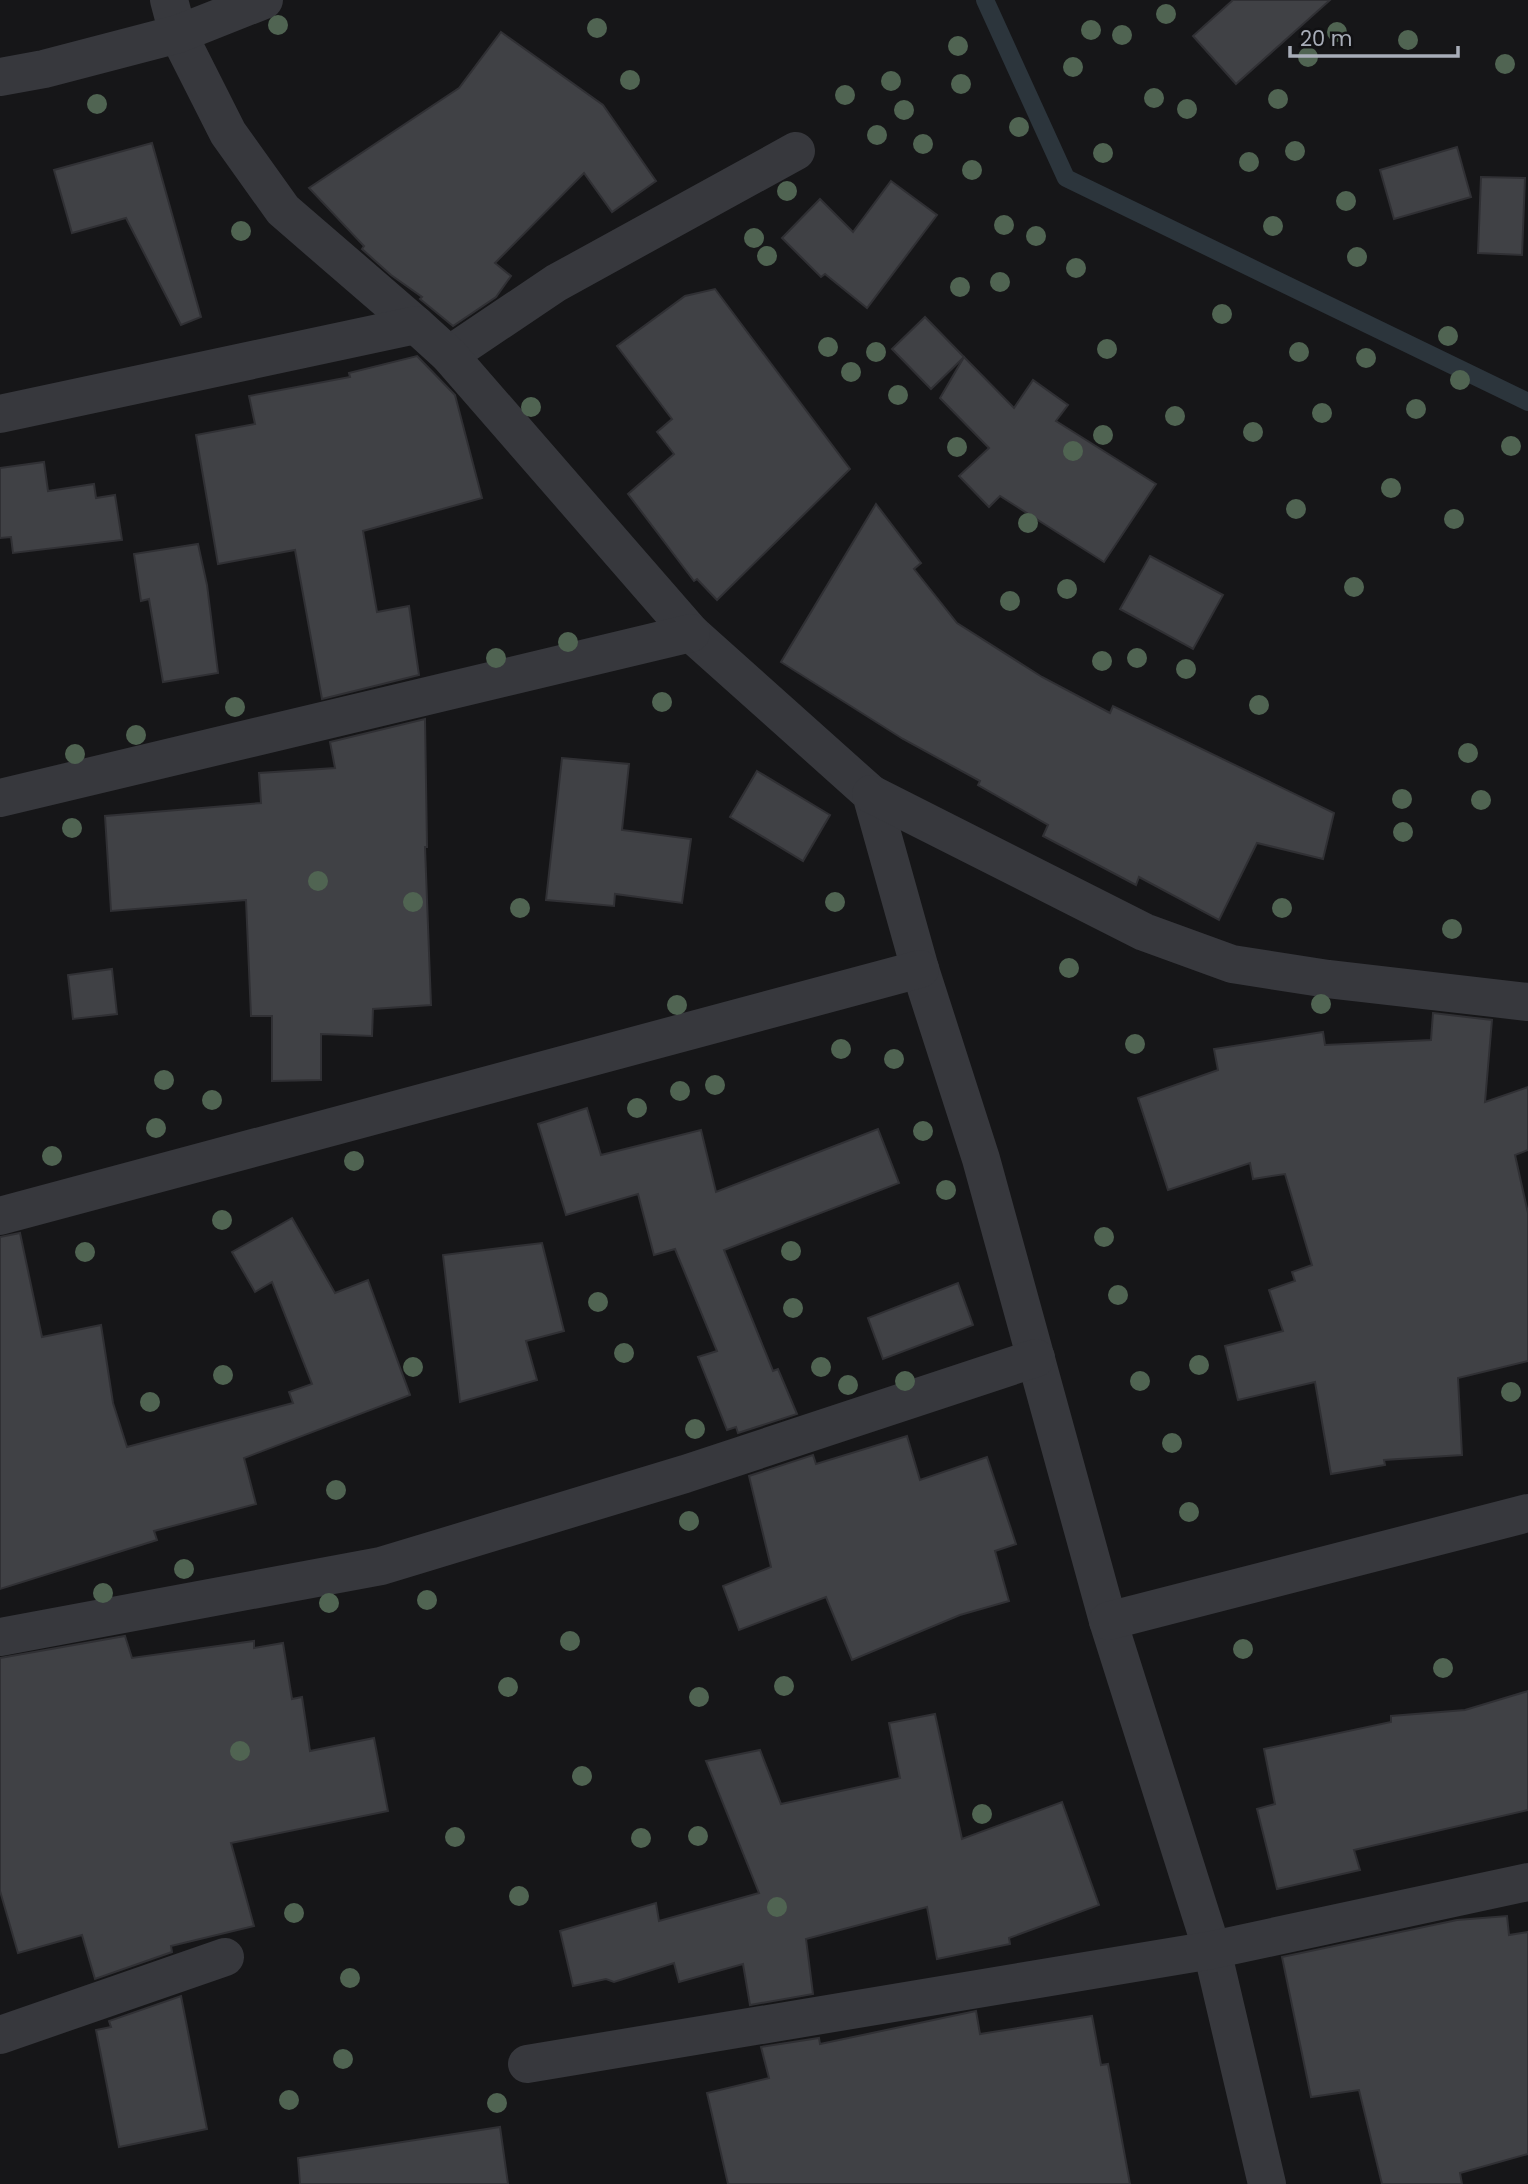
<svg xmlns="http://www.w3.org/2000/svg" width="1528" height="2184" viewBox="0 0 1528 2184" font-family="Poppins,sans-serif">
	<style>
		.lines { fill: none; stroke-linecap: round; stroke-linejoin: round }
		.stream { stroke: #2c353c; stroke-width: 18 }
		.building { fill: #404145; stroke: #303034; stroke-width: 2 }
		.street { stroke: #37383d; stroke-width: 38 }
		.tree { fill: #506452 }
	</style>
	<rect width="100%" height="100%" fill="#161618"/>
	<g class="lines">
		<path class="stream" d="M985,0L1066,178L1528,402"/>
	</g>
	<g class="building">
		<path d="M1233,0H1330L1236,84L1193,36Z"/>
		<path d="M501,32L603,105L656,181L612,212L584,173L495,263L511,276L496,297L453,326L420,299L422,297L391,275L362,249L364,246L309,188L459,88Z"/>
		<path d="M152,143L201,317L181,325L126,218L72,233L54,170Z"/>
		<path d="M1457,147L1471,197L1394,219L1380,170Z"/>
		<path d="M1481,177L1525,178L1522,255L1478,253Z"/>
		<path d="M891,181L937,215L867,308L825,274L821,277L782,238L820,199L853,232Z"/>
		<path d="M715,289L850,469L717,600L697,579L694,581L628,494L674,454L657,432L672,419L617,346L685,296Z"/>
		<path d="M925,317L964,357L931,389L892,349Z"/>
		<path d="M417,356L455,395L482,498L363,531L377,612L409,606L419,675L322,699L295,550L218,564L196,435L255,424L249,396L350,377L349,373Z"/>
		<path d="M964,357L1014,408L1033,380L1068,405L1056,421L1156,484L1104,562L1000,496L989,507L959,476L989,448L940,398Z"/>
		<path d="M44,462L48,491L94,484L96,498L115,495L122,540L13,553L11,537L0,538V468Z"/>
		<path d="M876,504L921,563L914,569L957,623L1042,677L1110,713L1113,706L1334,813L1323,859L1257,843L1219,920L1139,877L1136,885L1043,836L1048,825L978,785L980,781L903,739L781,662Z"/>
		<path d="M198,544L207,585L218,673L163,682L149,599L141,601L134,554Z"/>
		<path d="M1150,556L1223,595L1193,649L1120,609Z"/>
		<path d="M425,719L427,847H425L431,1005L373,1009L372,1036L321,1034V1080L272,1081V1016H251L246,900L111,911L105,816L261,803L259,773L335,768L330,742Z"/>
		<path d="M562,758L629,764L622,830L691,839L682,903L615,894L614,906L546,900Z"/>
		<path d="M757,771L830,815L803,861L730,817Z"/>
		<path d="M112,969L117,1014L73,1019L68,975Z"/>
		<path d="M1433,1013L1492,1020L1485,1102L1528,1087V1150L1515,1155L1528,1213V1361L1458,1378L1462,1455L1384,1460L1385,1465L1331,1474L1315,1382L1238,1400L1225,1346L1283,1331L1269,1290L1295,1281L1292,1272L1312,1265L1285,1174L1253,1179L1250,1163L1168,1190L1138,1098L1218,1070L1214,1049L1323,1032L1325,1045L1431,1040Z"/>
		<path d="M587,1108L601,1155L701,1130L716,1192L878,1129L899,1183L724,1250L773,1371L778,1369L797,1414L738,1433L736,1427L727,1430L698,1357L717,1351L675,1249L654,1255L638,1194L566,1215L538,1124Z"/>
		<path d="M292,1218L335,1293L368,1280L410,1395L244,1458L256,1504L154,1531L157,1540L0,1589V1237L20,1233L42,1337L101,1325L113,1403L127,1447L293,1403L289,1392L312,1384L272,1282L255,1292L232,1252Z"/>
		<path d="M542,1243L564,1331L526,1341L537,1380L460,1402L443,1255Z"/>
		<path d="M958,1283L973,1325L883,1359L868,1318Z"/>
		<path d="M907,1436L920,1480L987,1457L1016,1544L995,1551L1009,1601L960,1615L852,1660L826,1597L739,1630L723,1586L771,1567L749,1476L813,1455L816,1464Z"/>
		<path d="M125,1636L132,1658L254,1641V1648L283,1643L292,1699L302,1697L310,1751L374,1738L388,1811L231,1843L254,1926L171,1946L172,1952L95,1979L82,1935L18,1953L0,1891V1658Z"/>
		<path d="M1528,1691V1810L1354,1850L1360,1870L1277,1889L1257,1809L1275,1804L1264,1749L1391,1722V1716L1465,1710Z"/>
		<path d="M935,1714L962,1839L1062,1802L1099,1905L1009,1938L1010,1944L937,1959L927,1907L806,1939L813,1994L750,2005L743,1964L679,1982L674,1963L614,1982L606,1979L573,1986L560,1931L656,1903L659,1921L759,1893L706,1761L760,1750L781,1804L900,1778L889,1723Z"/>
		<path d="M1507,1916L1509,1935L1528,1932V2154L1460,2173L1462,2184H1382L1359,2090L1311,2097L1282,1957L1457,1920Z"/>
		<path d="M181,1996L207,2129L119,2147L96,2030L111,2027L109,2021Z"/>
		<path d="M976,2011L980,2034L1092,2016L1101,2065L1108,2064L1130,2184H728L707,2093L769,2078L761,2047L819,2038L820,2044Z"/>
		<path d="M500,2127L508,2184H300L298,2158Z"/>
	</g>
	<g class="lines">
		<g class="street">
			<path d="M169,0L178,34L228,133L283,210L416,325"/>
			<path d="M0,77L44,69L178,34L264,0"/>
			<path d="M449,355L556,283L796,151"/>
			<path d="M0,414L416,325L449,355L691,633L871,794L920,969L981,1159L1108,1621L1212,1950L1267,2184"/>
			<path d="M871,794L1144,932L1232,964L1328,979L1528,1002"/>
			<path d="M0,798L691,633"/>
			<path d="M0,1216L920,969"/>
			<path d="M1108,1621L1528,1513"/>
			<path d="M0,1637L381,1566L685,1474L1036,1358"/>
			<path d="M0,2035L225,1957"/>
			<path d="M527,2064L1212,1950L1528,1882"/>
		</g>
	</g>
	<g class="tree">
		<circle cx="1166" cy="14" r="10"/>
		<circle cx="278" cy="25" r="10"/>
		<circle cx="597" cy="28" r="10"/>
		<circle cx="1091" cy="30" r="10"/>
		<circle cx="1337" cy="32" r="10"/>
		<circle cx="1122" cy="35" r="10"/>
		<circle cx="1408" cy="40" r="10"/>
		<circle cx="958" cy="46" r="10"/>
		<circle cx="1308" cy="57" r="10"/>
		<circle cx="1505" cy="64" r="10"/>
		<circle cx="1073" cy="67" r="10"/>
		<circle cx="630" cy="80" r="10"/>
		<circle cx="891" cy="81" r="10"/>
		<circle cx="961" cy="84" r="10"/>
		<circle cx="845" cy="95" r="10"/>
		<circle cx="1154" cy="98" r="10"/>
		<circle cx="1278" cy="99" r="10"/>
		<circle cx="97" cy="104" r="10"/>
		<circle cx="1187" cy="109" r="10"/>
		<circle cx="904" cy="110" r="10"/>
		<circle cx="1019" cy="127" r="10"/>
		<circle cx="877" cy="135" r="10"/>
		<circle cx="923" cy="144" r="10"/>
		<circle cx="1295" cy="151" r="10"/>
		<circle cx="1103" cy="153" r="10"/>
		<circle cx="1249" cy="162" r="10"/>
		<circle cx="972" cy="170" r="10"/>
		<circle cx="787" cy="191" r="10"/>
		<circle cx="1346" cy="201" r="10"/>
		<circle cx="1004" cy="225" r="10"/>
		<circle cx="1273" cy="226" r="10"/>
		<circle cx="241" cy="231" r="10"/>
		<circle cx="1036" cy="236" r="10"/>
		<circle cx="754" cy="238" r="10"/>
		<circle cx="767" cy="256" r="10"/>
		<circle cx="1357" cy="257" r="10"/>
		<circle cx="1076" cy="268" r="10"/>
		<circle cx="1000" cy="282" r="10"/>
		<circle cx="960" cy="287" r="10"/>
		<circle cx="1222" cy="314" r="10"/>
		<circle cx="1448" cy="336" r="10"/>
		<circle cx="828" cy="347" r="10"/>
		<circle cx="1107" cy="349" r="10"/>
		<circle cx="876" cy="352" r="10"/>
		<circle cx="1299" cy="352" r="10"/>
		<circle cx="1366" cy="358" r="10"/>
		<circle cx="851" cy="372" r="10"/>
		<circle cx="1460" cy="380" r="10"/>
		<circle cx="898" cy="395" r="10"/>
		<circle cx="531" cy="407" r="10"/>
		<circle cx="1416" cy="409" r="10"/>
		<circle cx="1322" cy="413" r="10"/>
		<circle cx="1175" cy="416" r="10"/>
		<circle cx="1253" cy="432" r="10"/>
		<circle cx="1103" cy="435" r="10"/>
		<circle cx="1511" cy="446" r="10"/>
		<circle cx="957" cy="447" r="10"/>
		<circle cx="1073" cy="451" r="10"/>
		<circle cx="1391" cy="488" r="10"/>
		<circle cx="1296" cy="509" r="10"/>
		<circle cx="1454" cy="519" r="10"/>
		<circle cx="1028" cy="523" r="10"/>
		<circle cx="1354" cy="587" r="10"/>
		<circle cx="1067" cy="589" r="10"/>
		<circle cx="1010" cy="601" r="10"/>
		<circle cx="568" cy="642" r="10"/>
		<circle cx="496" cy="658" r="10"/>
		<circle cx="1137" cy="658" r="10"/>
		<circle cx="1102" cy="661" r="10"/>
		<circle cx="1186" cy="669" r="10"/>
		<circle cx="662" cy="702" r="10"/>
		<circle cx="1259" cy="705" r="10"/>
		<circle cx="235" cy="707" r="10"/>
		<circle cx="136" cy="735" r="10"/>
		<circle cx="1468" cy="753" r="10"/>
		<circle cx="75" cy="754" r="10"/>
		<circle cx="1402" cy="799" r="10"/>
		<circle cx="1481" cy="800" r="10"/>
		<circle cx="72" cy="828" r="10"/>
		<circle cx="1403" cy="832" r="10"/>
		<circle cx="318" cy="881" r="10"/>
		<circle cx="413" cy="902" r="10"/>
		<circle cx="835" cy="902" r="10"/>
		<circle cx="520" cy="908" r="10"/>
		<circle cx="1282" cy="908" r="10"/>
		<circle cx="1452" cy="929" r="10"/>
		<circle cx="1069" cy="968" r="10"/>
		<circle cx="1321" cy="1004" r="10"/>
		<circle cx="677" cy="1005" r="10"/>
		<circle cx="1135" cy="1044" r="10"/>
		<circle cx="841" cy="1049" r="10"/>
		<circle cx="894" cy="1059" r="10"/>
		<circle cx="164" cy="1080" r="10"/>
		<circle cx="715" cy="1085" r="10"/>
		<circle cx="680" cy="1091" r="10"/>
		<circle cx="212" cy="1100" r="10"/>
		<circle cx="637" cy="1108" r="10"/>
		<circle cx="156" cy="1128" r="10"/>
		<circle cx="923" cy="1131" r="10"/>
		<circle cx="52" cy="1156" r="10"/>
		<circle cx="354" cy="1161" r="10"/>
		<circle cx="946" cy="1190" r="10"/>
		<circle cx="222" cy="1220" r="10"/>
		<circle cx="1104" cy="1237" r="10"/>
		<circle cx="791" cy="1251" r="10"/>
		<circle cx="85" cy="1252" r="10"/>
		<circle cx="1118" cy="1295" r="10"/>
		<circle cx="598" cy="1302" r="10"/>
		<circle cx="793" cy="1308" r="10"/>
		<circle cx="624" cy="1353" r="10"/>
		<circle cx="1199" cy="1365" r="10"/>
		<circle cx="413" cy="1367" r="10"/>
		<circle cx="821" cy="1367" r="10"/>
		<circle cx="223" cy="1375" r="10"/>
		<circle cx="905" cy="1381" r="10"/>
		<circle cx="1140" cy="1381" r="10"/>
		<circle cx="848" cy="1385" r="10"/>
		<circle cx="1511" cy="1392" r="10"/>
		<circle cx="150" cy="1402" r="10"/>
		<circle cx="695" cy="1429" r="10"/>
		<circle cx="1172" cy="1443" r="10"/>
		<circle cx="336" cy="1490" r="10"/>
		<circle cx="1189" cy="1512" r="10"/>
		<circle cx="689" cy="1521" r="10"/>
		<circle cx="184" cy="1569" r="10"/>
		<circle cx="103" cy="1593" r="10"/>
		<circle cx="427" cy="1600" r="10"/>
		<circle cx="329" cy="1603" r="10"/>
		<circle cx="570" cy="1641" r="10"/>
		<circle cx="1243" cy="1649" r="10"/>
		<circle cx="1443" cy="1668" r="10"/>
		<circle cx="784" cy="1686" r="10"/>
		<circle cx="508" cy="1687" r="10"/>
		<circle cx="699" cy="1697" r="10"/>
		<circle cx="240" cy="1751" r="10"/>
		<circle cx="582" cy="1776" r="10"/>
		<circle cx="982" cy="1814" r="10"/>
		<circle cx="698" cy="1836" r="10"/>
		<circle cx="455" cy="1837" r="10"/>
		<circle cx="641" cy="1838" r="10"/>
		<circle cx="519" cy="1896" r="10"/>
		<circle cx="777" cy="1907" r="10"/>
		<circle cx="294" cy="1913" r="10"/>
		<circle cx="350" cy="1978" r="10"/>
		<circle cx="343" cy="2059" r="10"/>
		<circle cx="289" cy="2100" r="10"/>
		<circle cx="497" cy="2103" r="10"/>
	</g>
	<path d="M1290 46v10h168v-10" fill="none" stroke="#a8adb8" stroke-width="3.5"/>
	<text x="1300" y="46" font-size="21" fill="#a8adb8" stroke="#111113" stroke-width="5" paint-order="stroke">20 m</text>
</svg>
